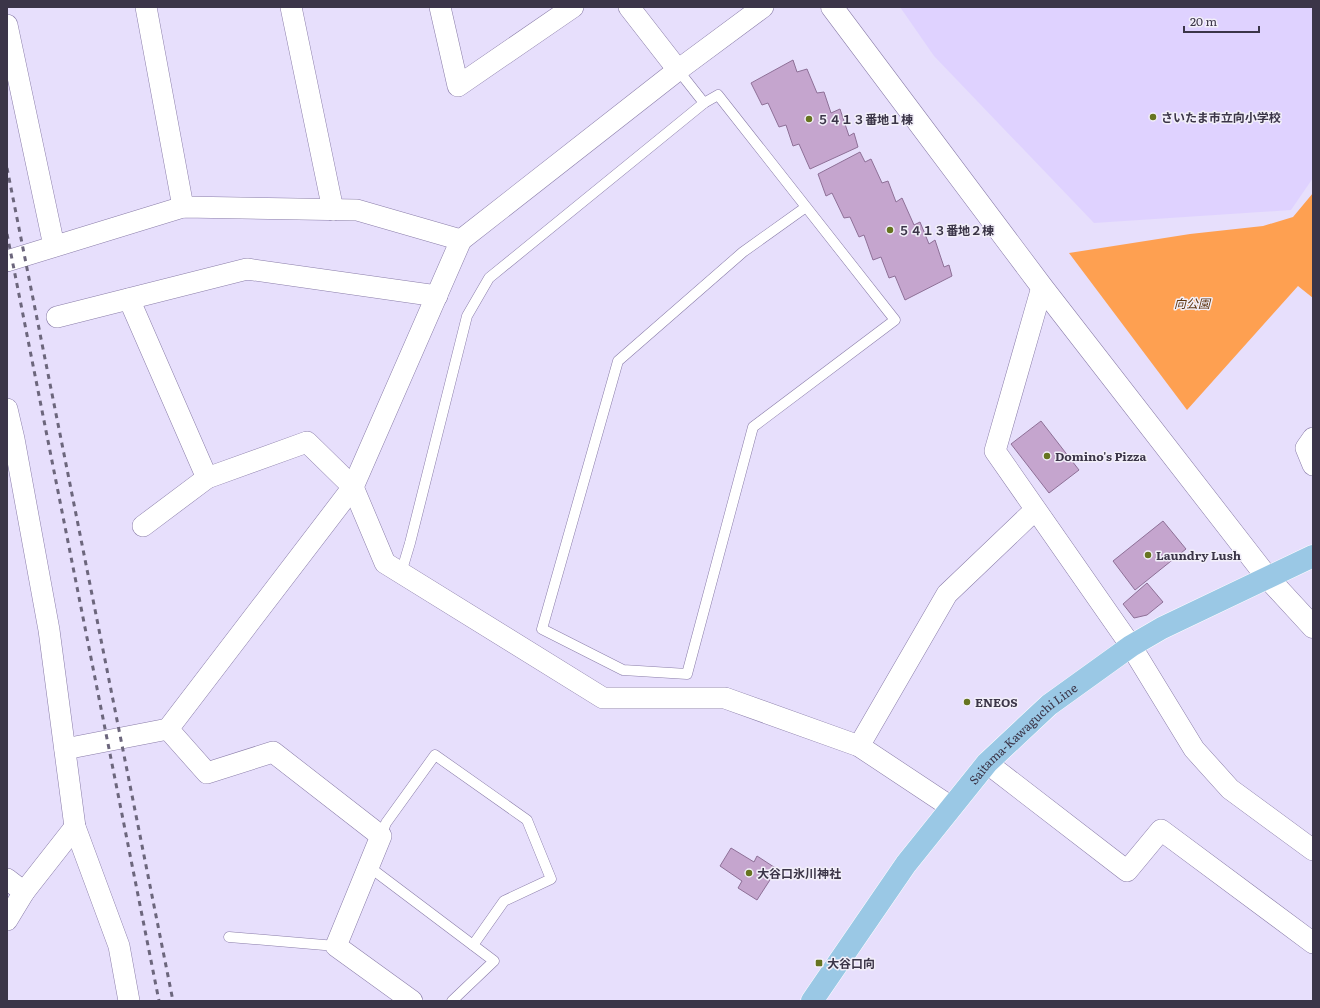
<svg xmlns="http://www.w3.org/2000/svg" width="1320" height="1008" viewBox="0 0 1320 1008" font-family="Literata,'Noto Sans JP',serif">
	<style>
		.built { fill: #dfd2ff }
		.green { fill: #fea051 }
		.building { fill: #c5a5ce; stroke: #8e7097 }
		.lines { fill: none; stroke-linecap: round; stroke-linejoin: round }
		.service-casing { stroke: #8a7da9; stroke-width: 11 }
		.minor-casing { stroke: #8a7da9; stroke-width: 22 }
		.tertiary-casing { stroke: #8a7da9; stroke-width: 23 }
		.primary-casing { stroke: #fff; stroke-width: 23 }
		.service { stroke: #fff; stroke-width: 10 }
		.minor { stroke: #fff; stroke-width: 21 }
		.tertiary { stroke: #fff; stroke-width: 22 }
		.primary { stroke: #9ac8e5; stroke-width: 22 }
		.rail { stroke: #6c667c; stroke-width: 3; stroke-dasharray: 5 5; stroke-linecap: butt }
		.poi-dot { fill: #667420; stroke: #f2eff9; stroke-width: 1.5 }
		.labels { text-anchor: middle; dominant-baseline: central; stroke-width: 3; stroke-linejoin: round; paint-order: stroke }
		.poi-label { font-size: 12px; font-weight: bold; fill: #3b3548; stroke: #f2eff9; text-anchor: start }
		.park-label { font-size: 12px; font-style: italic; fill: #5d3511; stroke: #f2eff9 }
		.street-label { font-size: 12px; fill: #3b3548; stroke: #f2eff9 }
	</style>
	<rect width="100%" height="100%" fill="#e7dffc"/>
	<path class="built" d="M900,7H1313V178L1291,210L1094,223L934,56Z"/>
	<path class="green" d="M1313,193V298L1298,286L1187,410L1069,253L1190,234L1263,226L1293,217Z"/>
	<g class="building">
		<path d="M793,60L797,72L807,69L817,93L824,92L831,113L840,109L849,136L854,133L858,147L810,169L799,144L793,146L786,125L779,127L768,103L762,105L751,83Z"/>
		<path d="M860,152L865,162L871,159L882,183L888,181L896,202L902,198L914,225L920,222L929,244L935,240L944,267L949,265L952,276L905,300L895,276L889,278L881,257L873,260L864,235L859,237L850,217L844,218L832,193L826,196L818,174Z"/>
		<path d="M1041,421L1079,470L1049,493L1011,444Z"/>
		<path d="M1163,521L1186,549L1135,590L1113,561Z"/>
		<path d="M1147,583L1163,602L1147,615L1134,618L1123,604Z"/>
		<path d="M731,848L754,862L757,856L777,869L757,900L738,888L742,881L720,866Z"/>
	</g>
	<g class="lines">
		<g class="service-casing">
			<g id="service">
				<path d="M678,70L704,103"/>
				<path d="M401,573L410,543L467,316L489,278L704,103L718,95L895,320L753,427L687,674L623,670L542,629L618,361L743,252L806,207"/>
				<path d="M381,836L386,823L435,755L527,820L551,879L504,901L473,945"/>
				<path d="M368,866L494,961L452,1001"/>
				<path d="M229,937L336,946"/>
			</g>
		</g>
		<g class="minor-casing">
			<g id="minor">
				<path d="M146,7L183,207"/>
				<path d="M291,7L333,210"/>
				<path d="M440,7L458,86L573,7"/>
				<path d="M629,7L678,70"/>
				<path d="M7,25L54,246"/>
				<path d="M7,261L183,207L357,210L461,240"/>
				<path d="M1042,287L995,451L1131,646L1194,749L1230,789L1313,850"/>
				<path d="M129,299L207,478"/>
				<path d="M57,317L247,269L437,296"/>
				<path d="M7,409L14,439L49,630L75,827L119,946L129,1001"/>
				<path d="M1313,438L1306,448L1313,465"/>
				<path d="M143,526L207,478L307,442L353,487L385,563L603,698H725L859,746L951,807"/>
				<path d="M859,746L947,594L1035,510"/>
				<path d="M65,749L168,729"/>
				<path d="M987,763L1127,871L1161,830L1313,943"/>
				<path d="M7,879L24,892"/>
				<path d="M7,920L24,892L75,827"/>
				<path d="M412,1001L336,946L381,836L273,752L207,773L168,729L353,487L461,240L678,70L763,7"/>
			</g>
		</g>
		<g class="tertiary-casing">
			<path id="tertiary" d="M832,7L1042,287L1267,577L1313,627"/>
		</g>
		<g class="primary-casing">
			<g id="primary">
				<path id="s1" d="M812,1001L906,864L987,763L1049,705L1131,646L1162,628L1313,556"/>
			</g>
		</g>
		<use href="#service" class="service"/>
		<use href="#minor" class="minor"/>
		<use href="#tertiary" class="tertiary"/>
		<use href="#primary" class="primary"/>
		<g class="rail">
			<path d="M7,168L173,1001"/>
			<path d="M7,234L159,1001"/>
		</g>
	</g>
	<g class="poi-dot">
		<circle cx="1153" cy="117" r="4"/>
		<circle cx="809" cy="119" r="4"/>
		<circle cx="890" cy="230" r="4"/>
		<circle cx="1047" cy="456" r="4"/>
		<circle cx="1148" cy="555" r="4"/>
		<circle cx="967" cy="702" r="4"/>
		<circle cx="749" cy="873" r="4"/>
		<rect x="815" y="959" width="8" height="8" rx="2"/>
	</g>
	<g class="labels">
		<g class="poi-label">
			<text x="1161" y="117">さいたま市立向小学校</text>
			<text x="817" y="119">５４１３番地１棟</text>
			<text x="898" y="230">５４１３番地２棟</text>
			<text x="1055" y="456">Domino's Pizza</text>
			<text x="1156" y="555">Laundry Lush</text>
			<text x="975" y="702">ENEOS</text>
			<text x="757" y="873">大谷口氷川神社</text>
			<text x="827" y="963">大谷口向</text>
		</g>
		<g class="park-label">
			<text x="1192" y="303">向公園</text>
		</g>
		<g class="street-label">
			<text stroke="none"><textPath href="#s1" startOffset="342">Saitama-Kawaguchi Line</textPath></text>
		</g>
	</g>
	<rect width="1320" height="1008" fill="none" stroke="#3b3548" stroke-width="16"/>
	<path d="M1184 26v6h75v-6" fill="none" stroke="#3b3548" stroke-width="2"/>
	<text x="1190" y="26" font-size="12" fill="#3b3548" stroke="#f2eff9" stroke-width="3" paint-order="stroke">20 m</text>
</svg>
